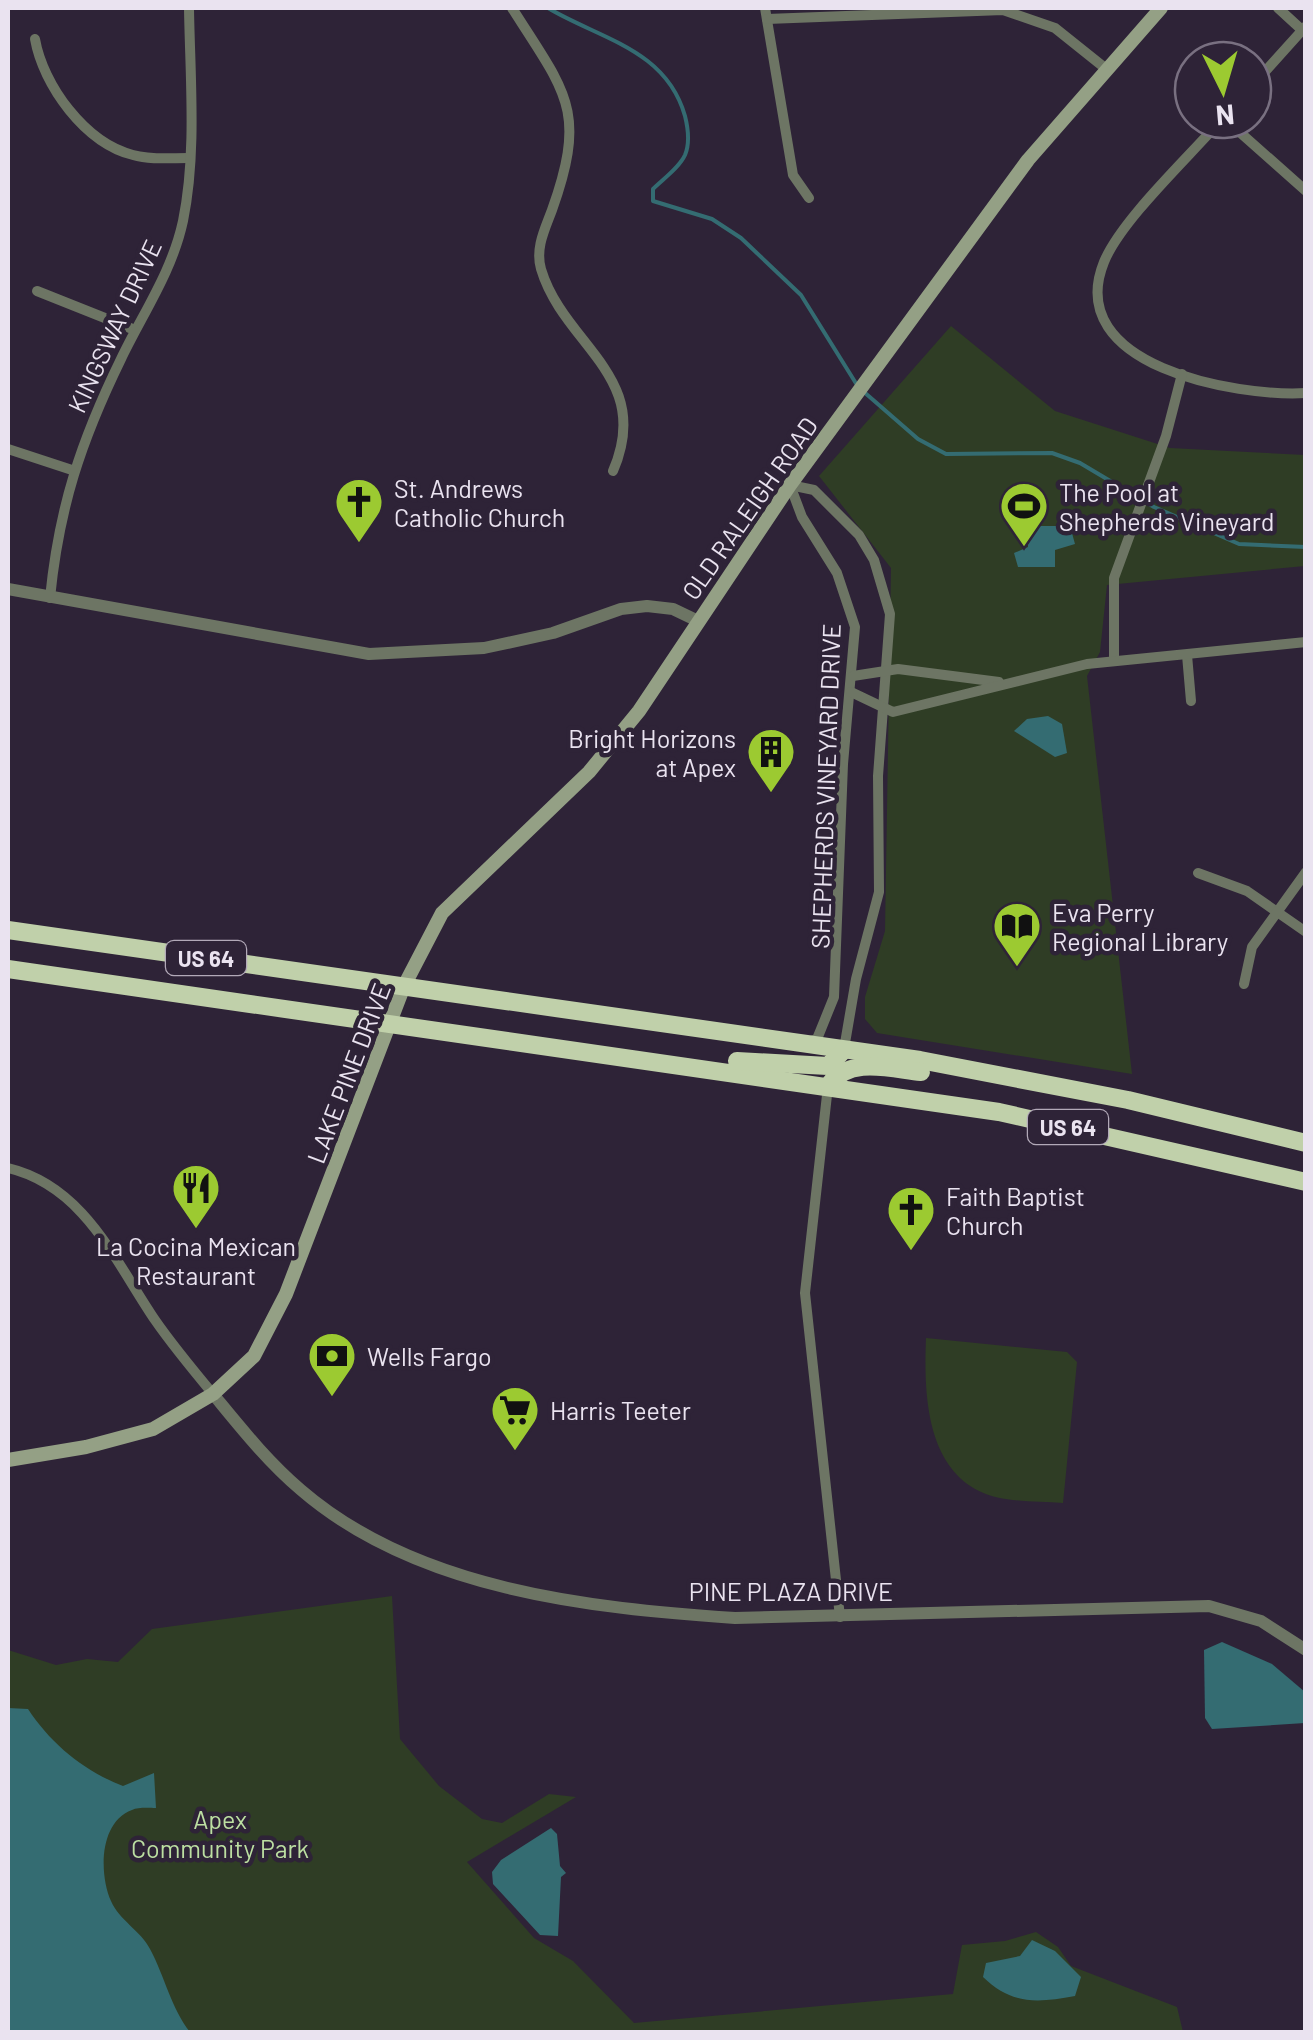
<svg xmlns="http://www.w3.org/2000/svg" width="1313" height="2040" viewBox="0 0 1313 2040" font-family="Barlow,sans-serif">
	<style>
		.green { fill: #2f3d25 }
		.water { fill: #346c72 }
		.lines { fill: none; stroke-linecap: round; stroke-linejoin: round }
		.stream { stroke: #346c72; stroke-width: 4 }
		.minor { stroke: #6d7564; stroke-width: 10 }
		.tertiary { stroke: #6d7564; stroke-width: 12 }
		.secondary { stroke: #94a085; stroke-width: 14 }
		.trunk { stroke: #c0d0aa; stroke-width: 18 }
		.labels { text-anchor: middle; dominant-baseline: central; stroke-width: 9; stroke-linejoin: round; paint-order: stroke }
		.shield { fill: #2e2337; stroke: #b2a9b8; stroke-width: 2.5 }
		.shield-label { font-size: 22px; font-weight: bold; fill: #eae3f0 }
		.street-label { font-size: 25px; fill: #eae3f0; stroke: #2e2337 }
		.poi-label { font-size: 25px; fill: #eae3f0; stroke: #2e2337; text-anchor: start }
		.park-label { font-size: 25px; fill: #bcdfa2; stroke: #2e2337 }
	</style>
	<rect width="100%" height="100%" fill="#2e2337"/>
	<g class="green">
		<path d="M951,326L1055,411L1170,448L1305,455V566L1107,585L1100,652L1087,676L1132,1074L877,1033L865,1019V997L885,931L891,568L819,476Z"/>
		<path d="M926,1338L1067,1352L1077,1362L1063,1503C1037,1501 1003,1503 979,1491C925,1464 924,1390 926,1338Z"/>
		<path d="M392,1596L400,1739L439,1786L482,1819L502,1823L549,1794L576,1797L467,1862L534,1938L573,1961L634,2023L953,1994L962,1945L1005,1941L1036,1932L1058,1947L1071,1966L1177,2007L1183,2032H8V1650L56,1665L87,1659L118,1662L152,1629Z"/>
	</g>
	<g class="water">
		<path d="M1028,526H1070L1075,544L1055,550V567H1018L1014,553L1028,547Z"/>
		<path d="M1048,716L1062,724L1067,753L1055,757L1014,731L1027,719Z"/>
		<path d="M1222,1642L1272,1664L1305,1692V1723L1212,1729L1205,1718L1204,1650Z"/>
		<path d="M8,1708L28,1709C51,1744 84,1771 123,1786L154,1773L156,1808C149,1808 138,1807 132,1810C99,1822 99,1874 111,1901C119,1920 141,1931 150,1949C165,1977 171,2008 190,2032H8Z"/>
		<path d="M551,1828L557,1834L560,1866L566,1873L561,1877L558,1936L540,1935L493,1884L492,1872L501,1860Z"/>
		<path d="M1032,1940L1055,1951L1081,1977L1075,1996C1037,2003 1012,2005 983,1977L986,1963L1020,1956Z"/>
	</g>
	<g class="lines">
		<g class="stream">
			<path d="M548,8C600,39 666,49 685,116C688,128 690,143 685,155C679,168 663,179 653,189V201L712,219L741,238L801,295L857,385"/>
			<path d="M864,392L918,439L946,454L1052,453L1080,463L1154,507L1239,544L1306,547"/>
		</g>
		<g class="minor">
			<path d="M512,8C565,92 588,109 552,210C545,229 535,248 541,269C564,346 654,376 613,471"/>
			<path d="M765,8L793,175L809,198"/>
			<path d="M1278,8L1302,30"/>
			<path d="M767,19L1003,10L1055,28L1105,68"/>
			<path d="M35,39C43,85 85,143 133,155C150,160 170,158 188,158"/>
			<path d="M1253,85L1306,26"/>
			<path d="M1221,120C1190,156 1121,220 1104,262C1062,366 1236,397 1306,393"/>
			<path d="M1226,120L1306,191"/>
			<path d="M37,291L135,330"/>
			<path d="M8,449L72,470"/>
			<path d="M790,485L814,490L859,535L874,560L890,614L878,776L879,892L856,979L844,1049"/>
			<path d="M790,485L802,517L837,573L855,627L843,764L834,997L817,1039L807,1042"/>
			<path d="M50,598C59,507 81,441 121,359C143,313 172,272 183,221C197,153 190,76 189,8"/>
			<path d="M1187,655L1191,701"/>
			<path d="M1114,661V578L1166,436L1182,374"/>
			<path d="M853,676L898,669L999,682"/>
			<path d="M851,692L893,712L1087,664L1306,642"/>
			<path d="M1198,873L1247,891L1306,932"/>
			<path d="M1244,984L1252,947L1306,872"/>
			<path d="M828,1086L805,1293L840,1617"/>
			<path d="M8,1168C84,1186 115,1261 155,1320C173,1346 193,1370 213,1394"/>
		</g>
		<g class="tertiary">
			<path d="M8,589L369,654L484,648L553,633L621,609L647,606L673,609L698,621"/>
			<path d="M213,1394C241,1428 267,1461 301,1490C417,1590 589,1608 735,1618L1209,1606L1261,1621L1306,1650"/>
		</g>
		<path class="secondary" d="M8,1460L86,1447L153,1429L213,1394L254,1356L286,1294L404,986L442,913L589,772L639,711L790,485L1028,160L1161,8"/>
		<g class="trunk">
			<path d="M8,930L920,1060L1128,1100L1306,1143"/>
			<path d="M8,969L999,1112L1306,1182"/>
			<path d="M737,1061L828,1066L843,1051"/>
			<path d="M829,1085C849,1056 891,1069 921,1072"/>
		</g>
	</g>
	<defs>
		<g id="church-pin" transform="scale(2.5)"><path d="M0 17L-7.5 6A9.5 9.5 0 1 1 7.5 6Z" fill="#9cca31" stroke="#2e2337"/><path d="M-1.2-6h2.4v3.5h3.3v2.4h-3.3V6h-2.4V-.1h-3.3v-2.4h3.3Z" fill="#111"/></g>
		<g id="stadium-pin" transform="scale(2.5)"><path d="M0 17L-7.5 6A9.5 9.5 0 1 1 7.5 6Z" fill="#9cca31" stroke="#2e2337"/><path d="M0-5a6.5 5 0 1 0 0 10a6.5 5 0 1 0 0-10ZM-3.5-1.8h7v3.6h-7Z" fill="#111"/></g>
		<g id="building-pin" transform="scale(2.5)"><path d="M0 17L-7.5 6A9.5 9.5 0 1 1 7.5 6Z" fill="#9cca31" stroke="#2e2337"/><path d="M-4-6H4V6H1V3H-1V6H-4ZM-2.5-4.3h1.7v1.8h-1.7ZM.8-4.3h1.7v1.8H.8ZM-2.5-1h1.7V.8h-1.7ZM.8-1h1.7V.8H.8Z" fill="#111"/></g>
		<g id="library-pin" transform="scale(2.5)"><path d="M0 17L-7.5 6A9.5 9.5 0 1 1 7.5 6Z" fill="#9cca31" stroke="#2e2337"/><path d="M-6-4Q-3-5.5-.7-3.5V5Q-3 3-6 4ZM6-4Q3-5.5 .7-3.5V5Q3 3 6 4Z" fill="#111"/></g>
		<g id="restaurant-pin" transform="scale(2.5)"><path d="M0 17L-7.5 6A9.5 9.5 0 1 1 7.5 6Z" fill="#9cca31" stroke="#2e2337"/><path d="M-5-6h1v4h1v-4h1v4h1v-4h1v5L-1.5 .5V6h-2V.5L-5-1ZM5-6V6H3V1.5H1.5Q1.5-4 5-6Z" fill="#111"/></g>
		<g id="bank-pin" transform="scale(2.5)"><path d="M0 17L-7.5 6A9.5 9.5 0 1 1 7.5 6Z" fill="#9cca31" stroke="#2e2337"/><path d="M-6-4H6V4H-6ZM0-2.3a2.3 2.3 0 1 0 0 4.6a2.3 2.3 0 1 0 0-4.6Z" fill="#111"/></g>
		<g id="supermarket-pin" transform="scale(2.5)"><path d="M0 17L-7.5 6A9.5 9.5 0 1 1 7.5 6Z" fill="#9cca31" stroke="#2e2337"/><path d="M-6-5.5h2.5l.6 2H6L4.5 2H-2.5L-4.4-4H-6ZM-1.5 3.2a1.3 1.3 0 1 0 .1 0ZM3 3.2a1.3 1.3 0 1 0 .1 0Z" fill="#111"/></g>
	</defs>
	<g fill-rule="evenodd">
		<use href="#church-pin" x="359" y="502"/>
		<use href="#stadium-pin" x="1024" y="506"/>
		<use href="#building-pin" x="771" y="752"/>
		<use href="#library-pin" x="1017" y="926"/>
		<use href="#restaurant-pin" x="196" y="1188"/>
		<use href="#church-pin" x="911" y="1210"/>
		<use href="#bank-pin" x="332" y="1356"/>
		<use href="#supermarket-pin" x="515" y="1410"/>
	</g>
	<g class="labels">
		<g class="shield">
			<rect x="166" y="941" width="80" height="34" rx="8"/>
			<rect x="1028" y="1110" width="80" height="34" rx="8"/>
		</g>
		<g class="shield-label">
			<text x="206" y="958">US 64</text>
			<text x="1068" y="1127">US 64</text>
		</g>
		<g class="street-label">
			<text transform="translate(114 326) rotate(-65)">KINGSWAY DRIVE</text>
			<text transform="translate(749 508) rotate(-55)">OLD RALEIGH ROAD</text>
			<text transform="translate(825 786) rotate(-88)">SHEPHERDS VINEYARD DRIVE</text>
			<text transform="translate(348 1073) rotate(-69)">LAKE PINE DRIVE</text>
			<text x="791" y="1591">PINE PLAZA DRIVE</text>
		</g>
		<g class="poi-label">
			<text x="394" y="488">St. Andrews<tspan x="394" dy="29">Catholic Church</tspan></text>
			<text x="1059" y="492">The Pool at<tspan x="1059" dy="29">Shepherds Vineyard</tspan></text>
			<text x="736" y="738" text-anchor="end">Bright Horizons<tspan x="736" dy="29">at Apex</tspan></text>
			<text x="1052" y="912">Eva Perry<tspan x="1052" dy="29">Regional Library</tspan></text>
			<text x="946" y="1196">Faith Baptist<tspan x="946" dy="29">Church</tspan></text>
			<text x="196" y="1246" text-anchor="middle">La Cocina Mexican<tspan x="196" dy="29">Restaurant</tspan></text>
			<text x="367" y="1356">Wells Fargo</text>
			<text x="550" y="1410">Harris Teeter</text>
		</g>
		<g class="park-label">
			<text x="220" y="1819">Apex<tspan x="220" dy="29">Community Park</tspan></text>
		</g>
	</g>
	<rect width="1313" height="2040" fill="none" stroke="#eae3f0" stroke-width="20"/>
	<g transform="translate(1223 90) rotate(175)"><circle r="48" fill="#2e2337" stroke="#797081" stroke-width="2.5"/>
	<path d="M0-8L18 38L0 25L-18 38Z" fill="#9cca31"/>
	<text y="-15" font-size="28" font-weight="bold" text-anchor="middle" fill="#eae3f0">N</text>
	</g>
</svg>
